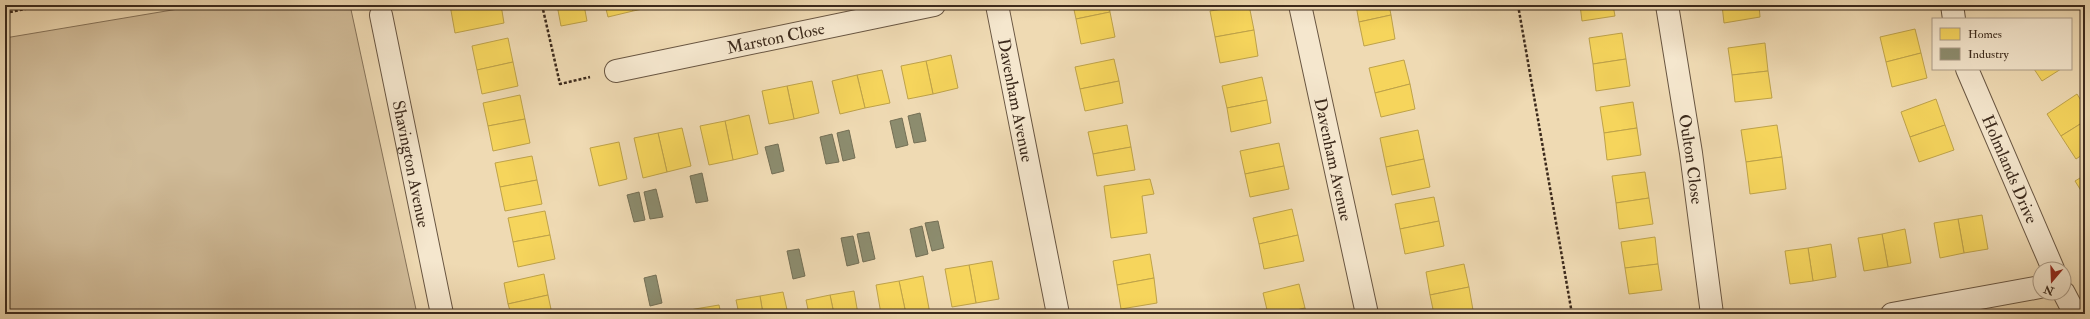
<svg xmlns="http://www.w3.org/2000/svg" width="2090" height="319" viewBox="0 0 2090 319" font-family="'IM FELL Double Pica',serif">
	<style>
		.green { fill: #d1bc99; stroke: #86735a }
		.homes { fill: #f6d55c; stroke: #bea249 }
		.industry { fill: #8c8c6e; stroke: #746f55 }
		.lines { fill: none; stroke-linecap: round; stroke-linejoin: round }
		.street-casing { stroke: #695642; stroke-width: 24 }
		.path { stroke: #3c2a1c; stroke-width: 2.5; stroke-dasharray: 3 2; stroke-linecap: butt }
		.street { stroke: #f5e7ce; stroke-width: 22 }
		.labels { text-anchor: middle; dominant-baseline: central; stroke-width: 4; stroke-linejoin: round; paint-order: stroke }
		.street-label { font-size: 17px; fill: #3c2a1c; stroke: #f5e7ce }
	</style>
	<rect width="100%" height="100%" fill="#efdab3"/>
	<filter id="stains"><feTurbulence type="fractalNoise" baseFrequency=".005" numOctaves="4"/><feColorMatrix values="0 0 0 0 .2 0 0 0 0 .09 0 0 0 0 .02 0 0 0 .5 -.17"/></filter>
	<radialGradient id="worn" r=".72"><stop offset=".6" stop-color="#630" stop-opacity="0"/><stop offset="1" stop-color="#630" stop-opacity=".3"/></radialGradient>
	<path class="green" d="M202,5H350L417,314H5V38Z"/>
	<g class="homes">
		<path d="M450,5H501L504,23L455,33Z"/>
		<path d="M557,5H584L587,21L561,26Z"/>
		<path d="M605,5H631L633,11L608,17Z"/>
		<path d="M631,5H657V6L633,11Z"/>
		<path d="M1073,5H1109L1110,12L1076,19Z"/>
		<path d="M1249,5L1254,30L1215,37L1210,11Z"/>
		<path d="M1356,5H1389L1391,15L1359,22Z"/>
		<path d="M1580,5H1613L1615,16L1582,21Z"/>
		<path d="M1722,5H1759L1760,17L1724,23Z"/>
		<path d="M1872,5H1908V6L1872,9Z"/>
		<path d="M1110,12L1115,37L1081,44L1076,19Z"/>
		<path d="M1391,15L1395,39L1364,46L1359,22Z"/>
		<path d="M1915,29L1921,53L1886,62L1880,37Z"/>
		<path d="M1254,30L1258,56L1220,63L1215,37Z"/>
		<path d="M1622,33L1626,59L1593,64L1589,38Z"/>
		<path d="M508,38L513,62L477,70L472,46Z"/>
		<path d="M1765,43L1768,71L1732,75L1728,48Z"/>
		<path d="M1921,53L1927,78L1892,87L1886,62Z"/>
		<path d="M951,55L958,88L933,94L926,61Z"/>
		<path d="M1114,59L1119,81L1080,89L1075,67Z"/>
		<path d="M1626,59L1630,86L1596,91L1593,64Z"/>
		<path d="M1404,60L1410,84L1375,93L1369,68Z"/>
		<path d="M926,61L933,94L908,99L901,66Z"/>
		<path d="M513,62L518,86L482,94L477,70Z"/>
		<path d="M2034,69H2061L2042,81Z"/>
		<path d="M882,70L890,103L865,108L857,75Z"/>
		<path d="M1768,71L1772,98L1735,102L1732,75Z"/>
		<path d="M857,75L865,108L840,114L832,81Z"/>
		<path d="M1262,77L1267,100L1227,108L1222,86Z"/>
		<path d="M812,81L819,113L794,119L787,86Z"/>
		<path d="M1119,81L1123,103L1085,111L1080,89Z"/>
		<path d="M1410,84L1415,109L1381,117L1375,93Z"/>
		<path d="M787,86L794,119L769,124L762,91Z"/>
		<path d="M2077,94L2085,107V121L2061,136L2047,114Z"/>
		<path d="M520,95L525,119L488,126L483,103Z"/>
		<path d="M1936,99L1945,125L1910,137L1901,112Z"/>
		<path d="M1267,100L1271,123L1231,132L1227,108Z"/>
		<path d="M1633,102L1637,128L1604,133L1600,107Z"/>
		<path d="M749,115L758,154L733,160L725,121Z"/>
		<path d="M525,119L530,143L493,151L488,126Z"/>
		<path d="M725,121L733,160L709,165L700,126Z"/>
		<path d="M2085,121V153L2076,159L2061,136Z"/>
		<path d="M1127,125L1131,147L1093,154L1088,132Z"/>
		<path d="M1777,125L1782,157L1746,162L1741,130Z"/>
		<path d="M1945,125L1954,150L1919,162L1910,137Z"/>
		<path d="M682,128L691,166L667,172L658,133Z"/>
		<path d="M1637,128L1641,155L1607,160L1604,133Z"/>
		<path d="M1418,130L1424,159L1386,167L1380,138Z"/>
		<path d="M658,133L667,172L643,178L634,138Z"/>
		<path d="M619,142L627,179L599,186L590,148Z"/>
		<path d="M1279,143L1284,166L1245,174L1240,151Z"/>
		<path d="M1131,147L1135,170L1097,176L1093,154Z"/>
		<path d="M532,156L537,180L500,187L495,163Z"/>
		<path d="M1782,157L1786,189L1750,194L1746,162Z"/>
		<path d="M1424,159L1430,187L1392,195L1386,167Z"/>
		<path d="M1284,166L1289,189L1250,197L1245,174Z"/>
		<path d="M1645,172L1649,198L1616,203L1612,176Z"/>
		<path d="M2085,175V197L2075,181Z"/>
		<path d="M1150,179L1154,194L1142,196L1147,233L1111,238L1104,186Z"/>
		<path d="M537,180L542,204L505,211L500,187Z"/>
		<path d="M1434,197L1439,221L1400,229L1395,204Z"/>
		<path d="M1649,198L1653,224L1619,229L1616,203Z"/>
		<path d="M1292,209L1298,235L1259,244L1253,218Z"/>
		<path d="M545,211L550,235L513,242L508,218Z"/>
		<path d="M1982,215L1988,249L1964,253L1958,219Z"/>
		<path d="M1958,219L1964,253L1940,258L1934,223Z"/>
		<path d="M1439,221L1444,246L1405,254L1400,229Z"/>
		<path d="M1905,229L1911,263L1888,267L1882,234Z"/>
		<path d="M1882,234L1888,267L1864,271L1858,238Z"/>
		<path d="M550,235L555,259L518,267L513,242Z"/>
		<path d="M1298,235L1304,261L1264,269L1259,244Z"/>
		<path d="M1655,237L1658,264L1625,268L1621,242Z"/>
		<path d="M1831,244L1836,277L1813,281L1808,248Z"/>
		<path d="M1808,248L1813,281L1790,284L1785,251Z"/>
		<path d="M1150,254L1154,278L1117,285L1113,261Z"/>
		<path d="M992,261L999,299L976,303L969,265Z"/>
		<path d="M1464,264L1469,287L1430,295L1426,272Z"/>
		<path d="M1658,264L1662,290L1629,294L1625,268Z"/>
		<path d="M969,265L976,303L952,307L945,269Z"/>
		<path d="M544,274L548,295L508,304L504,283Z"/>
		<path d="M923,276L930,314H906L899,281Z"/>
		<path d="M1154,278L1157,303L1121,309L1117,285Z"/>
		<path d="M899,281L906,314H881L876,285Z"/>
		<path d="M1299,284L1305,308L1281,314H1268L1263,293Z"/>
		<path d="M1469,287L1473,310L1453,314H1434L1430,295Z"/>
		<path d="M854,291L858,314H834L830,295Z"/>
		<path d="M783,292L788,314H763L760,296Z"/>
		<path d="M548,295L552,314H511L508,304Z"/>
		<path d="M830,295L834,314H809L806,300Z"/>
		<path d="M760,296L763,314H739L736,300Z"/>
		<path d="M719,305L721,314H696L695,309Z"/>
		<path d="M1305,308L1307,314H1281Z"/>
		<path d="M695,309L696,314H672Z"/>
		<path d="M1665,310L1666,314H1639Z"/>
	</g>
	<g class="industry">
		<path d="M920,113L926,141L914,143L908,116Z"/>
		<path d="M902,118L908,145L896,148L890,121Z"/>
		<path d="M849,130L855,158L843,161L837,133Z"/>
		<path d="M832,134L839,162L826,164L820,137Z"/>
		<path d="M778,144L784,171L772,174L765,147Z"/>
		<path d="M702,173L708,201L696,203L690,176Z"/>
		<path d="M656,189L663,217L650,219L644,192Z"/>
		<path d="M639,192L645,220L634,222L627,195Z"/>
		<path d="M938,221L944,248L932,251L925,223Z"/>
		<path d="M922,226L928,254L916,257L910,229Z"/>
		<path d="M869,232L875,259L863,262L857,234Z"/>
		<path d="M853,236L859,263L847,266L841,238Z"/>
		<path d="M799,249L805,276L793,279L787,251Z"/>
		<path d="M656,275L662,303L650,306L644,278Z"/>
	</g>
	<g class="lines">
		<g class="street-casing">
			<g id="street">
				<path id="s1" d="M997,5L1058,314"/>
				<path id="s2" d="M1300,5L1367,314"/>
				<path id="s3" d="M1667,5L1691,153L1712,314"/>
				<path d="M1952,5L1954,19"/>
				<path id="s4" d="M381,15L442,314"/>
				<path id="s5" d="M1967,69L2053,269"/>
				<path id="s6" d="M616,71L934,5"/>
				<path d="M2064,293L2075,314"/>
				<path d="M1892,314L2040,287"/>
			</g>
		</g>
		<g class="path">
			<path d="M542,5L560,84L590,77"/>
			<path d="M1518,5L1572,314"/>
			<path d="M5,13L45,5"/>
		</g>
		<use href="#street" class="street"/>
	</g>
	<g class="labels">
		<g class="street-label">
			<text stroke="none"><textPath href="#s6" startOffset="163">Marston Close</textPath></text>
			<text stroke="none"><textPath href="#s1" startOffset="97">Davenham Avenue</textPath></text>
			<text stroke="none"><textPath href="#s3" startOffset="156">Oulton Close</textPath></text>
			<text stroke="none"><textPath href="#s2" startOffset="158">Davenham Avenue</textPath></text>
			<text stroke="none"><textPath href="#s4" startOffset="152">Shavington Avenue</textPath></text>
			<text stroke="none"><textPath href="#s5" startOffset="109">Holmlands Drive</textPath></text>
		</g>
	</g>
	<rect width="2090" height="319" fill="none" stroke="#efdab3" stroke-width="20"/>
	<rect x="6" y="6" width="2078" height="307" fill="none" stroke="#3c2a1c" stroke-width="2"/>
	<rect x="10" y="10" width="2070" height="299" fill="none" stroke="#3c2a1c"/>
	<rect x="1932" y="18" width="140" height="52" fill="#f5e7ce" stroke="#ab9b87"/>
	<rect x="1940" y="28" width="20" height="12" fill="#f6d55c" stroke="#ab9b87"/>
	<text x="1968" y="38" font-size="12" fill="#3c2a1c">Homes</text>
	<rect x="1940" y="48" width="20" height="12" fill="#8c8c6e" stroke="#ab9b87"/>
	<text x="1968" y="58" font-size="12" fill="#3c2a1c">Industry</text>
	<g transform="translate(2052 281) rotate(199)"><circle r="19" fill="#f5e7ce" stroke="#ab9b87"/>
	<path d="M0-3L7 15L0 10L-7 15Z" fill="#8f2418"/>
	<text y="-6" font-size="11" font-weight="bold" text-anchor="middle" fill="#3c2a1c">N</text>
	</g>
	<rect width="100%" height="100%" filter="url(#stains)"/>
	<rect width="100%" height="100%" fill="url(#worn)"/>
</svg>
